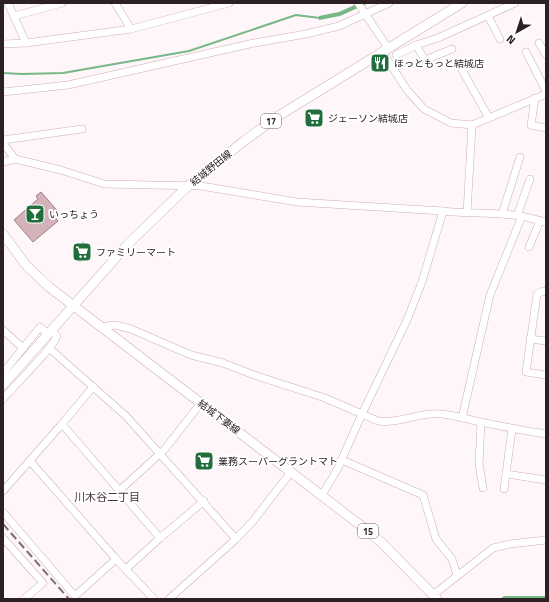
<svg xmlns="http://www.w3.org/2000/svg" width="549" height="602" viewBox="0 0 549 602" font-family="'Titillium Web','Noto Sans JP',sans-serif">
	<style>
		.water { fill: #78b787 }
		.lines { fill: none; stroke-linecap: round; stroke-linejoin: round }
		.stream { stroke: #78b787; stroke-width: 2 }
		.building { fill: #d4b2ba; stroke: #a07f88 }
		.minor-casing { stroke: #cfadb5; stroke-width: 8 }
		.major-casing { stroke: #cfadb5; stroke-width: 10 }
		.minor { stroke: #fff; stroke-width: 7 }
		.major { stroke: #fff; stroke-width: 9 }
		.rail { stroke: #7c7074; stroke-width: 2; stroke-dasharray: 8 4; stroke-linecap: butt }
		.labels { text-anchor: middle; dominant-baseline: central; stroke-width: 4; stroke-linejoin: round; paint-order: stroke }
		.shield { fill: #fff; stroke: #6c6366; stroke-width: 1 }
		.shield-label { font-size: 9px; font-weight: bold; fill: #2d2024 }
		.poi-label { font-size: 10px; fill: #2d2024; stroke: #fff; text-anchor: start }
		.street-label { font-size: 10px; fill: #2d2024; stroke: #fff }
		.neighbourhood-label { font-size: 11px; fill: #4e3239; stroke: #fff }
	</style>
	<rect width="100%" height="100%" fill="#fef6f8"/>
	<g class="water">
		<path d="M359,3H369L340,16L319,20V16L339,12Z"/>
		<path d="M504,596H546V599H500Z"/>
	</g>
	<g class="lines">
		<path class="stream" d="M3,73L22,74L63,73L189,51L296,15L320,18"/>
	</g>
	<g class="building">
		<path d="M41,192L61,215L56,219L58,221L33,242L14,220L38,199L36,196Z"/>
		<path d="M83,242L91,249L80,262L73,255Z"/>
	</g>
	<g class="lines">
		<g class="minor-casing">
			<g id="minor">
				<path d="M8,3L26,43"/>
				<path d="M115,3L131,29"/>
				<path d="M358,3L388,48"/>
				<path d="M14,16L62,3"/>
				<path d="M488,16L500,39"/>
				<path d="M539,43L546,55"/>
				<path d="M3,44L26,43L131,29L229,3"/>
				<path d="M416,45L425,60L452,49"/>
				<path d="M382,51L407,90L424,109L451,123L472,125L546,94"/>
				<path d="M526,52L546,91"/>
				<path d="M396,55L416,45L438,38L515,3"/>
				<path d="M461,68L489,118"/>
				<path d="M3,92L68,85L254,43L306,34L339,26L389,3"/>
				<path d="M535,98L531,125L546,128"/>
				<path d="M3,140L82,129"/>
				<path d="M3,143L15,159"/>
				<path d="M3,162L15,159L61,170L104,184L201,186L297,202L443,211C469,214 496,212 521,216C530,218 538,220 546,222"/>
				<path d="M467,213L472,125"/>
				<path d="M502,214L520,157"/>
				<path d="M517,216L530,179"/>
				<path d="M529,247L540,221"/>
				<path d="M546,292L543,291L537,294L526,372L546,375"/>
				<path d="M101,327L115,325L131,329L191,355L223,363L254,375L325,398L378,421C401,424 418,412 441,414C454,415 467,419 480,422C502,426 524,431 546,434"/>
				<path d="M3,330L23,348"/>
				<path d="M530,339L546,341"/>
				<path d="M49,348L126,416L236,539"/>
				<path d="M3,373L40,327L48,334"/>
				<path d="M3,399C13,387 54,347 57,336L51,330"/>
				<path d="M462,418L490,295L522,216"/>
				<path d="M481,422L479,464L483,488"/>
				<path d="M62,424L160,538"/>
				<path d="M342,460L423,495L436,539L452,559L457,575"/>
				<path d="M30,461L116,559L154,599"/>
				<path d="M506,474L546,480"/>
				<path d="M504,489L512,429"/>
				<path d="M3,491L62,424L93,387"/>
				<path d="M119,491L164,450L201,403"/>
				<path d="M322,495L337,470L362,414L407,320L422,282L443,211"/>
				<path d="M3,512L75,596L116,559"/>
				<path d="M3,538L43,583L24,599"/>
				<path d="M126,569L160,538L204,501"/>
				<path d="M433,595L493,548L510,544L546,540"/>
				<path d="M169,599L236,539L253,521L291,472"/>
			</g>
		</g>
		<g class="major-casing">
			<g id="major">
				<path d="M3,234L26,265L49,287L364,528L382,543L437,599"/>
				<path d="M3,385L128,244L189,185L244,141L280,115L462,3"/>
			</g>
		</g>
		<use href="#minor" class="minor"/>
		<use href="#major" class="major"/>
		<path class="rail" d="M3,524L69,599"/>
	</g>
	<defs>
		<g id="restaurant-square" transform="scale(1)"><rect x="-9" y="-9" width="18" height="18" rx="4" fill="#226d3c" stroke="#fff"/><path d="M-5-6h1v4h1v-4h1v4h1v-4h1v5L-1.5 .5V6h-2V.5L-5-1ZM5-6V6H3V1.5H1.5Q1.5-4 5-6Z" fill="#fff"/></g>
		<g id="supermarket-square" transform="scale(1)"><rect x="-9" y="-9" width="18" height="18" rx="4" fill="#226d3c" stroke="#fff"/><path d="M-6-5.5h2.5l.6 2H6L4.5 2H-2.5L-4.4-4H-6ZM-1.5 3.2a1.3 1.3 0 1 0 .1 0ZM3 3.2a1.3 1.3 0 1 0 .1 0Z" fill="#fff"/></g>
		<g id="bar-square" transform="scale(1)"><rect x="-9" y="-9" width="18" height="18" rx="4" fill="#226d3c" stroke="#fff"/><path d="M-6-5H6L.8 .8V4.5H3.5V6h-7V4.5H-.8V.8Z" fill="#fff"/></g>
	</defs>
	<g fill-rule="evenodd">
		<use href="#restaurant-square" x="380" y="63"/>
		<use href="#supermarket-square" x="314" y="118"/>
		<use href="#bar-square" x="35" y="214"/>
		<use href="#supermarket-square" x="82" y="252"/>
		<use href="#supermarket-square" x="204" y="461"/>
	</g>
	<g class="labels">
		<g class="shield">
			<rect x="261" y="114" width="20" height="14" rx="3"/>
			<rect x="358" y="524" width="20" height="14" rx="3"/>
		</g>
		<g class="shield-label">
			<text x="271" y="121">17</text>
			<text x="368" y="531">15</text>
		</g>
		<g class="poi-label">
			<text x="394" y="63">ほっともっと結城店</text>
			<text x="328" y="118">ジェーソン結城店</text>
			<text x="49" y="214">いっちょう</text>
			<text x="96" y="252">ファミリーマート</text>
			<text x="218" y="461">業務スーパーグラントマト</text>
		</g>
		<g class="street-label">
			<text transform="translate(211 168) rotate(-39)">結城野田線</text>
			<text transform="translate(219 417) rotate(37)">結城下妻線</text>
		</g>
		<g class="neighbourhood-label">
			<text x="107" y="497">川木谷二丁目</text>
		</g>
	</g>
	<rect width="549" height="602" fill="none" stroke="#2d2024" stroke-width="8"/>
	<g transform="translate(517 32) rotate(219)" stroke="#ffffff" stroke-width="3" paint-order="stroke">
	<path d="M0-3L7 15L0 10L-7 15Z" fill="#2d2024"/>
	<text y="-6" font-size="11" font-weight="bold" text-anchor="middle" fill="#2d2024">N</text>
	</g>
</svg>
